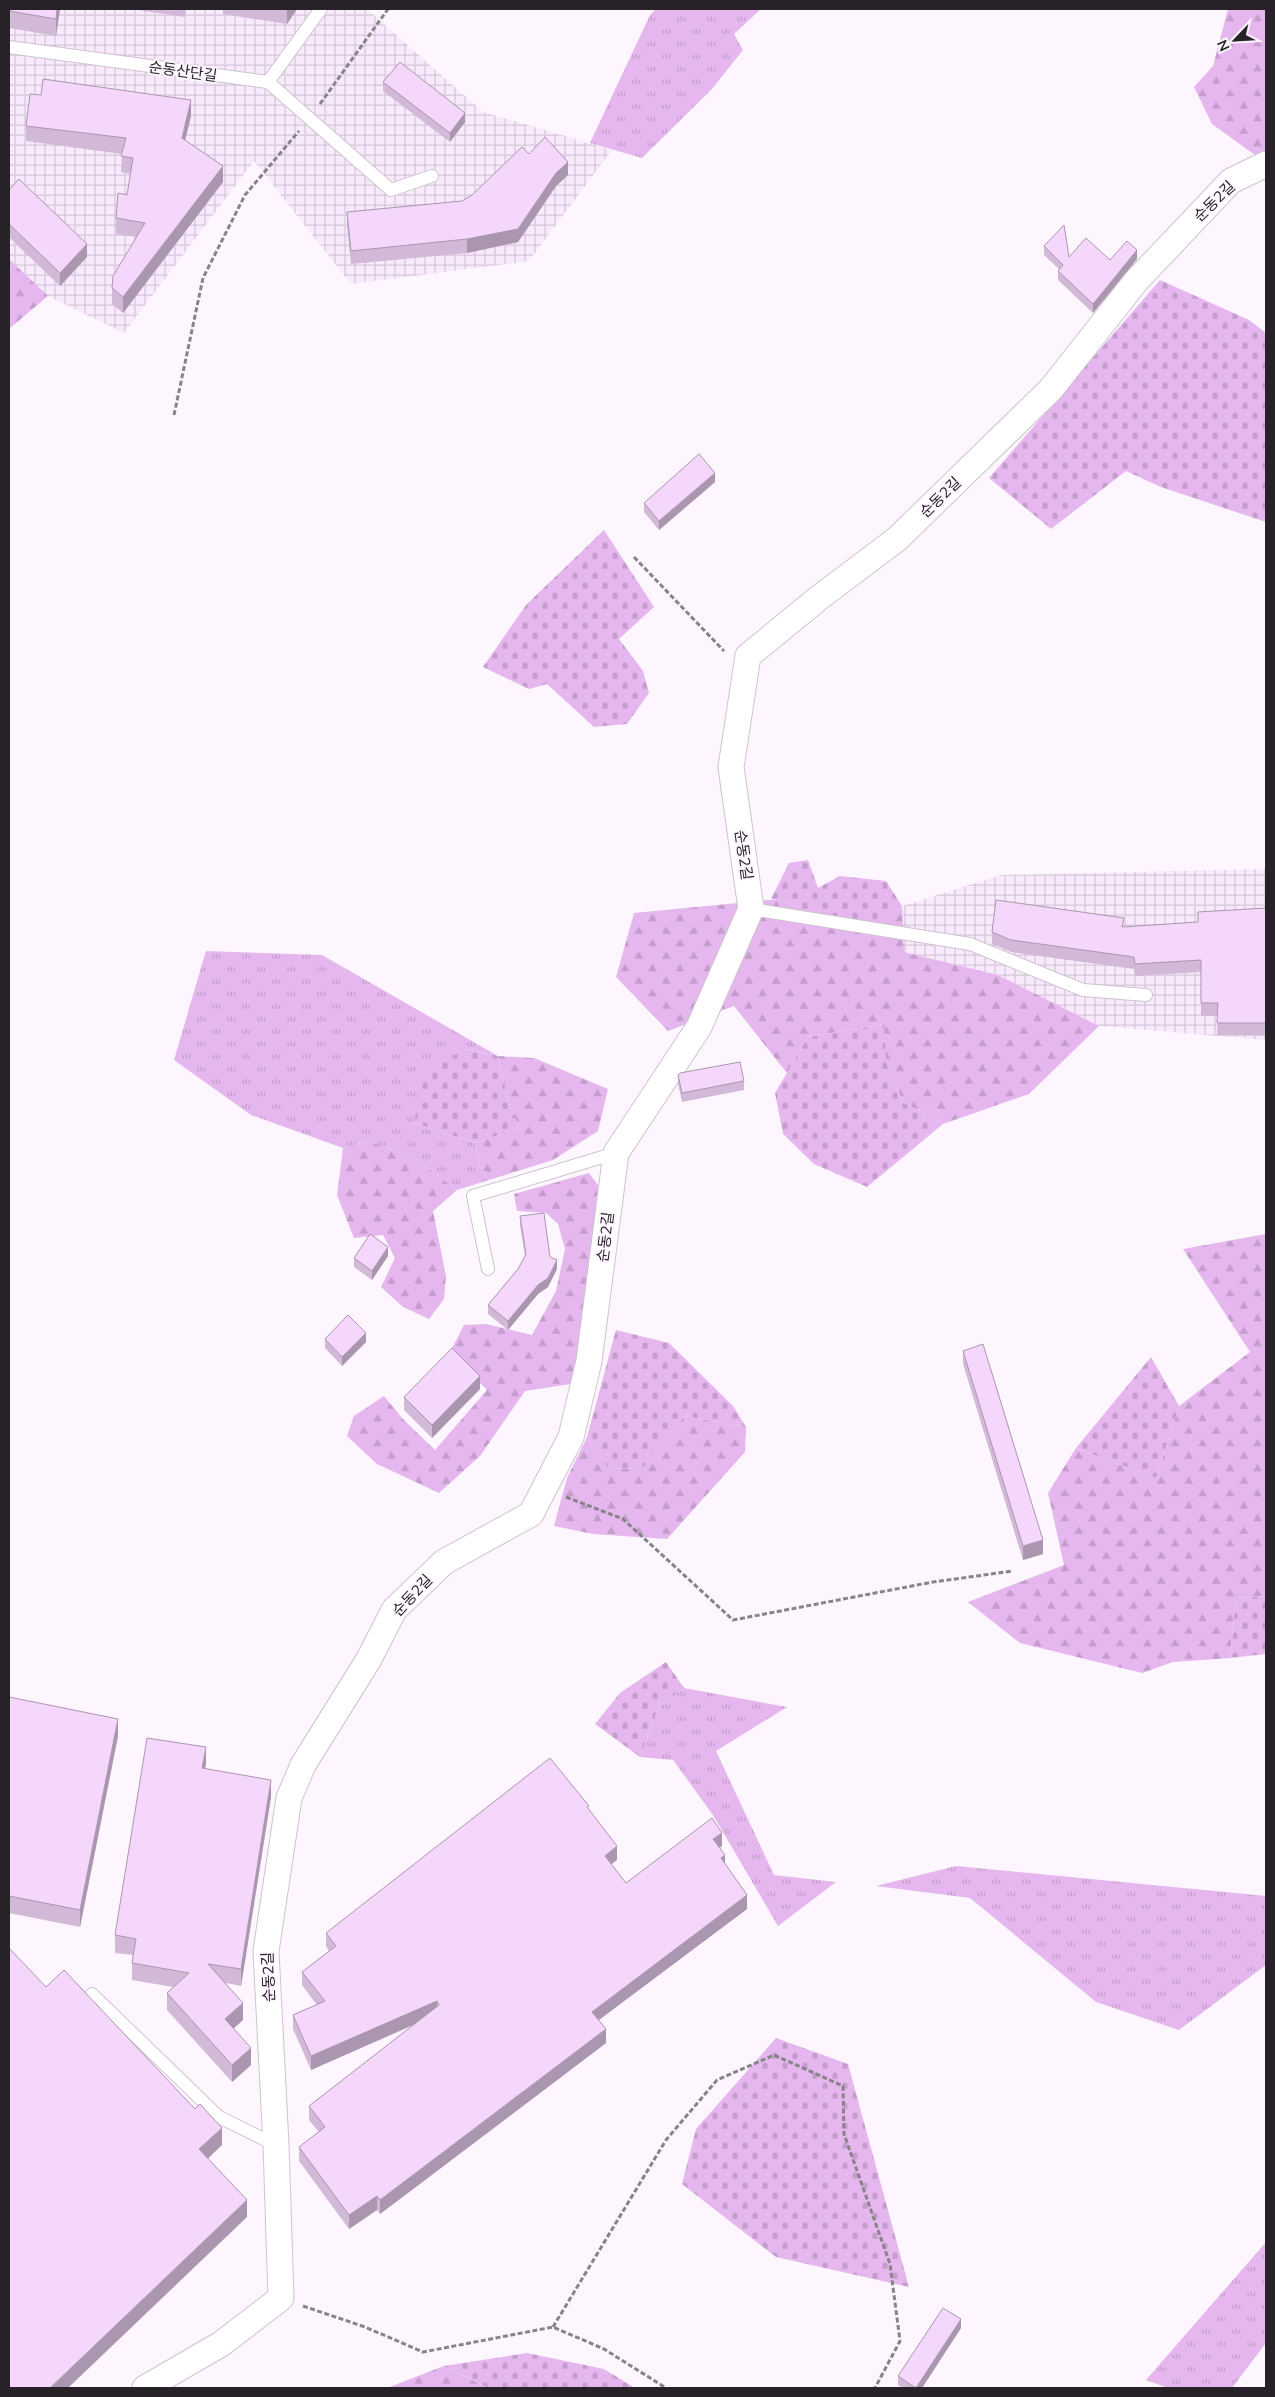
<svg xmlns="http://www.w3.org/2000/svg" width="1275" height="2397" viewBox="0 0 1275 2397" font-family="Mulish,'Noto Sans KR',sans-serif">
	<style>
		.industrial { fill: url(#industrial-grid) }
		.grass { fill: url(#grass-tufts) }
		.forest { fill: url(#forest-firs) }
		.cemetery { fill: url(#cemetery-stones) }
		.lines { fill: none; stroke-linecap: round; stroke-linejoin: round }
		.service-casing { stroke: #cec3cf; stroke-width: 14 }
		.minor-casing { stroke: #cec3cf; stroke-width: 27 }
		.path { stroke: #888389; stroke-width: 3; stroke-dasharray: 5 2.5; stroke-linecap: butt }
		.service { stroke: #fff; stroke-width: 12 }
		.minor { stroke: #fff; stroke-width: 25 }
		.wall { fill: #d2b9d7 }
		.shaded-wall { fill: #ab96af }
		.building { fill: #f4d7fa; stroke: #ab96af }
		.labels { text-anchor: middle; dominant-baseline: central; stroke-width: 4; stroke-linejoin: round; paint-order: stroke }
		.street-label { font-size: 15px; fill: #262227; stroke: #fdf6fe }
	</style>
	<defs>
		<pattern id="industrial-grid" width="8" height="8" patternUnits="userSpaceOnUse" patternTransform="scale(1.25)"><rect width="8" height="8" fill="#f9e9fc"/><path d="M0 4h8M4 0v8" fill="none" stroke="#d5c8d8"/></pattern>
		<pattern id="grass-tufts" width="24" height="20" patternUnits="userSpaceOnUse" patternTransform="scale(1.25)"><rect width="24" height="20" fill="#e5b7ee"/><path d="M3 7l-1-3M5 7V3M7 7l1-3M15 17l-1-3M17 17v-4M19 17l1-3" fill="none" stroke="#c49dcc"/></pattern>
		<pattern id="forest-firs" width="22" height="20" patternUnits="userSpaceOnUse" patternTransform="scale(1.25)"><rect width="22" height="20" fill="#e5b7ee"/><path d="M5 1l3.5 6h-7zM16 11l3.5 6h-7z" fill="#c49dcc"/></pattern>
		<pattern id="cemetery-stones" width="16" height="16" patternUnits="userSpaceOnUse" patternTransform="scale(1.25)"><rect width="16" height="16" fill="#e5b7ee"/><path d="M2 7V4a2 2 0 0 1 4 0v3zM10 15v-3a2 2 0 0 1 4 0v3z" fill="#c49dcc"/></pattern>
	</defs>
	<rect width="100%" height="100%" fill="#fdf6fe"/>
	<g class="industrial">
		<path d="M9,9H367L483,112L612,150L529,261L351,284L254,161L124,333L48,296L9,259Z"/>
		<path d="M1266,869V1040L1099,1026L998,975L904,952L902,906L1001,875Z"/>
	</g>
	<g class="grass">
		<path d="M656,9H761L734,34L743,50L712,89L642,158L590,143L650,15Z"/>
		<path d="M206,951L322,955L498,1056L465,1049L414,1123L475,1143L480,1165L489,1180L457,1190L416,1159L369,1141L343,1148L251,1115L174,1060Z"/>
		<path d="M684,1688L787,1707L716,1751L774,1875L836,1882L778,1926L713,1815L673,1760L640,1757L659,1706Z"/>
		<path d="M956,1866L1266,1896V1965L1179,2030L1096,2002L970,1898L876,1886Z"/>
		<path d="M1266,2242V2343L1232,2388H1168L1146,2380Z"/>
	</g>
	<g class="forest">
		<path d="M1228,9H1266V151L1255,155L1212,124L1194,87L1213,66Z"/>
		<path d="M9,259L48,296L9,329Z"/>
		<path d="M779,899L867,936L902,906L904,952L998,975L1099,1026L1029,1094L943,1124L903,1102L886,1062L883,1024L808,1037L787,1073L734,1006L668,1031L616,977L634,913Z"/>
		<path d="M498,1056L534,1058L608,1089L598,1131L553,1160L489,1180L480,1165L475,1143L519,1128L509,1104Z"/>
		<path d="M369,1141L416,1159L457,1190L433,1211L446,1276L444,1299L429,1319L403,1307L381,1287L395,1258L383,1235L354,1238L337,1195L343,1148Z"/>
		<path d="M589,1173L598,1185L583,1334L571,1384L525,1391L480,1456L439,1493L377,1464L347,1436L354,1416L384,1396L402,1418L435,1450L487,1390L450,1352L464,1325L486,1324L532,1335L556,1291L565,1249L558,1224L546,1213L517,1211L514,1194Z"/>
		<path d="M1266,1234V1596L1236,1598L1230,1658L1173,1662L1142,1673L1020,1643L968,1602L1064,1565L1048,1493L1076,1448L1156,1478L1179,1406L1250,1352L1183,1249Z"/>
		<path d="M684,1416L746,1427L745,1452L667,1539L593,1534L554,1526L567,1478L587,1437L608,1468L642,1469Z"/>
		<path d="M444,2366L488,2388H387Z"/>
	</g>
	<g class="cemetery">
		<path d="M1160,280L1249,320L1266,333V522L1161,487L1126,471L1051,529L989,478Z"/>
		<path d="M604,530L654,607L619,639L643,671L649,693L627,724L594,727L547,684L529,689L483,667L526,605Z"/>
		<path d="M808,860L818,888L840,876L886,881L902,906L867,936L779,899H771L789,863Z"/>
		<path d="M884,1024L886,1062L903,1102L943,1124L867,1187L814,1164L783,1134L775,1093L808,1037Z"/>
		<path d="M465,1049L498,1056L509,1104L519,1128L475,1143L414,1123L424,1073Z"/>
		<path d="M616,1330L669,1343L733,1406L746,1427L684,1416L642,1469L608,1468L587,1437Z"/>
		<path d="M1151,1357L1179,1406L1156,1478L1076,1448Z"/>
		<path d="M1266,1596V1654L1230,1658L1236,1598Z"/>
		<path d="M666,1662L684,1688L659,1706L640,1757L595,1724L620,1693Z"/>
		<path d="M776,2038L848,2064L909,2287L776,2257L682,2184L696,2129Z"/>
		<path d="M527,2353L604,2369L635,2388H488L444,2366Z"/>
	</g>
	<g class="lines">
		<g class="service-casing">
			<g id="service">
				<path d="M9,47L268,82L321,9"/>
				<path d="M268,82L391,190L432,176"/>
				<path d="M751,909L970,944L1083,990L1146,995"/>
				<path d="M488,1269L473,1196L616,1153"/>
				<path d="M92,1994L219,2117L276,2145"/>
			</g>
		</g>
		<g class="minor-casing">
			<path id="minor" d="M145,2388L221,2344L281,2298L276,2145L266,1951L289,1798L303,1765L369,1659L394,1610L444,1562L531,1514L571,1437L589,1361L616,1153L699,1027L751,909L731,767L748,656L820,597L897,539L1051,389L1137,280L1231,181L1266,164"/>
		</g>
		<g class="path">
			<path d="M320,104L388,9"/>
			<path d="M174,415L203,278L245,195L299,131"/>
			<path d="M634,557L724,651"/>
			<path d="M566,1497L623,1519L733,1620L933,1582L1013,1571"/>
			<path d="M303,2306L365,2327L423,2352L553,2327L604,2349L666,2388"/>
			<path d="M553,2327L666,2140L717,2080L774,2055L843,2086L844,2134L890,2264L900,2341L875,2388"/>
		</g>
		<use href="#service" class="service"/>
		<use href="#minor" class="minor"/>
	</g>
	<g class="wall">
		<path d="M9,9H60L56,36L9,28Z"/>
		<path d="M131,9H186L185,17Z"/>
		<path d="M223,9H297L287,24L223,14Z"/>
		<path d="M383,82L465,122L450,142L383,91Z"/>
		<path d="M191,116L185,140L223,182L123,313L112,304V288L136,237L116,234V218L127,195L131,174L121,172L122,154L26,141V126Z"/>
		<path d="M529,154L568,175L556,186L518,242L467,253L351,264L347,226V212L462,201L472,195Z"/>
		<path d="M9,190L87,257L60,286L9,237Z"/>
		<path d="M1044,246L1069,257L1110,260L1137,259L1093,313L1058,280V271L1059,269L1044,255Z"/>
		<path d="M715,482L659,530L644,512V503Z"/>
		<path d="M1266,908V1035H1217L1218,1016H1201V972L1135,976L1134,969L1011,952L992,944V932L1124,927L1198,922V912Z"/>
		<path d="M678,1075L744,1081V1090L682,1102L678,1084Z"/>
		<path d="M520,1216L550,1257L557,1269L548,1287L538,1294L508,1330L488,1314V1305L518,1269L525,1256L520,1225Z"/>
		<path d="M388,1256L372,1280L354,1267V1258Z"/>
		<path d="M325,1339L366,1342L342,1366L325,1348Z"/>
		<path d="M963,1351L1043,1554L1023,1560L963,1364Z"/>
		<path d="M480,1389L432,1438L404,1410V1397Z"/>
		<path d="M9,1697L118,1736L80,1927L9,1913Z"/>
		<path d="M206,1764L205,1769L271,1797L241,1986L226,1983L243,2020L233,2029L251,2065L232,2082L167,2010V1993L173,1987L132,1980V1963L133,1955L115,1953V1935Z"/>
		<path d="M589,1809L617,1860L611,1864L626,1883L722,1846L720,1848L725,1864L747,1909L599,2020L606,2043L380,2214L377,2210L349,2229L299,2161V2147L319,2132L309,2120V2106L414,2025L311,2070L293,2029V2015L317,2005L302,1985V1972L329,1951L326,1946V1933Z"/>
		<path d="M961,2328L922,2388H903L898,2385V2376Z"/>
	</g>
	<g class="shaded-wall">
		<path d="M57,9H60L56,36V19Z"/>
		<path d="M287,9H297L287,24Z"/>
		<path d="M191,100V116L182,153V138Z"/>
		<path d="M465,113V122L450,142V133Z"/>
		<path d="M568,162V175L556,186L518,242L467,253V239L556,173Z"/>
		<path d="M223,166V182L123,313V297Z"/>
		<path d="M87,244V257L60,286V273Z"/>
		<path d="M1137,250V259L1093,313V304Z"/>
		<path d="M715,473V482L659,530V521Z"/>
		<path d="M388,1247V1256L372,1280V1271Z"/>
		<path d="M557,1260V1269L548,1287L538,1294L508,1330V1321Z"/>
		<path d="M366,1333V1342L342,1366V1357Z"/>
		<path d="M480,1376V1389L432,1438V1425Z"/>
		<path d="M1043,1540V1554L1023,1560V1546Z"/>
		<path d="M118,1719V1736L80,1927V1910Z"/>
		<path d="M206,1747V1764L202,1785V1768Z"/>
		<path d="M271,1780V1797L241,1986V1969Z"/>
		<path d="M722,1833V1846L713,1853V1839Z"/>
		<path d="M617,1846V1860L605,1869V1856Z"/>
		<path d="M725,1855V1869L721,1858Z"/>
		<path d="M747,1895V1909L592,2025V2012Z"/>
		<path d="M437,2001V2014L311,2070V2056Z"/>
		<path d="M243,2003V2020L225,2036V2019Z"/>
		<path d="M606,2029V2043L380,2214V2200Z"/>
		<path d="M251,2048V2065L232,2082V2065Z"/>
		<path d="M222,2128V2145L199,2167V2149Z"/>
		<path d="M377,2196V2210L349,2229V2215Z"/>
		<path d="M247,2200V2217L68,2388H50Z"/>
		<path d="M961,2319V2328L922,2388H916Z"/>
	</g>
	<g class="building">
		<path d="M9,9H57L56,19L9,11Z"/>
		<path d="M400,62L465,113L450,133L383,82Z"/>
		<path d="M43,79L191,100L182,138L223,166L123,297L112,288L113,276L145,223L116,218L118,193L127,195L133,158L121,156L126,138L26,126L30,94L41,95Z"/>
		<path d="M545,137L568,162L556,173L518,229L467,239L351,251L347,212L462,201L472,195L522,147L529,154Z"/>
		<path d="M19,179L87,244L60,273L9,224V190Z"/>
		<path d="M1064,225L1069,257L1086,238L1110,260L1127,241L1137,250L1093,304L1058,271L1063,265L1044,246Z"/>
		<path d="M699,454L715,473L659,521L644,503Z"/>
		<path d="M996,900L1124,918L1122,927L1198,922V912L1266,908V1023H1217L1218,1003H1201V960L1135,964L1134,957L1011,940L992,932Z"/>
		<path d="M740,1062L744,1081L682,1093L678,1075L680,1073Z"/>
		<path d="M544,1213L550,1257L557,1260L548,1278L538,1285L508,1321L488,1305L518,1269L526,1254L520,1216Z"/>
		<path d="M370,1234L388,1247L372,1271L354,1258Z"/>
		<path d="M348,1315L366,1333L342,1357L325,1339Z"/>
		<path d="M983,1344L1043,1540L1023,1546L963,1351Z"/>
		<path d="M452,1348L480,1376L432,1425L404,1397Z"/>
		<path d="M9,1697L118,1719L80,1910L9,1896Z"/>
		<path d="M147,1738L206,1747L202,1768L271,1780L241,1969L208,1964L243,2003L225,2019L251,2048L232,2065L167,1993L189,1973L132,1963L136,1939L115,1935Z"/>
		<path d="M550,1758L589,1806L587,1807L617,1846L605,1856L626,1883L712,1818L722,1833L713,1839L725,1855L721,1858L747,1895L592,2012L606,2029L380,2200L377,2196L349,2215L299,2147L325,2127L309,2106L439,2005L437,2001L311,2056L293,2015L325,2001L302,1972L336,1946L326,1933Z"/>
		<path d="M9,1948L46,1987L64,1970L195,2109L200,2104L222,2128L199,2149L247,2200L50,2388H9Z"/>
		<path d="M943,2308L961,2319L916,2388L898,2376Z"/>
	</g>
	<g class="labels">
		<g class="street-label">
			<text transform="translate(183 71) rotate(8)">순동산단길</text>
			<text transform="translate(1214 201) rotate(-44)">순동2길</text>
			<text transform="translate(940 497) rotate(-44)">순동2길</text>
			<text transform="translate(744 855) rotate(82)">순동2길</text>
			<text transform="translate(605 1237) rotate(-83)">순동2길</text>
			<text transform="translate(412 1595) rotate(-47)">순동2길</text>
			<text transform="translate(268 1977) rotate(-92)">순동2길</text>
		</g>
	</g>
	<rect width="1275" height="2397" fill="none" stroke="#262227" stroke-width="20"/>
	<g transform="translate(1235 40) rotate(245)" stroke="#fdf6fe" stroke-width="4" paint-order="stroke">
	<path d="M0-4L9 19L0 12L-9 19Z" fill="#262227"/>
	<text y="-8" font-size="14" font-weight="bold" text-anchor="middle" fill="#262227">N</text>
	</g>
</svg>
